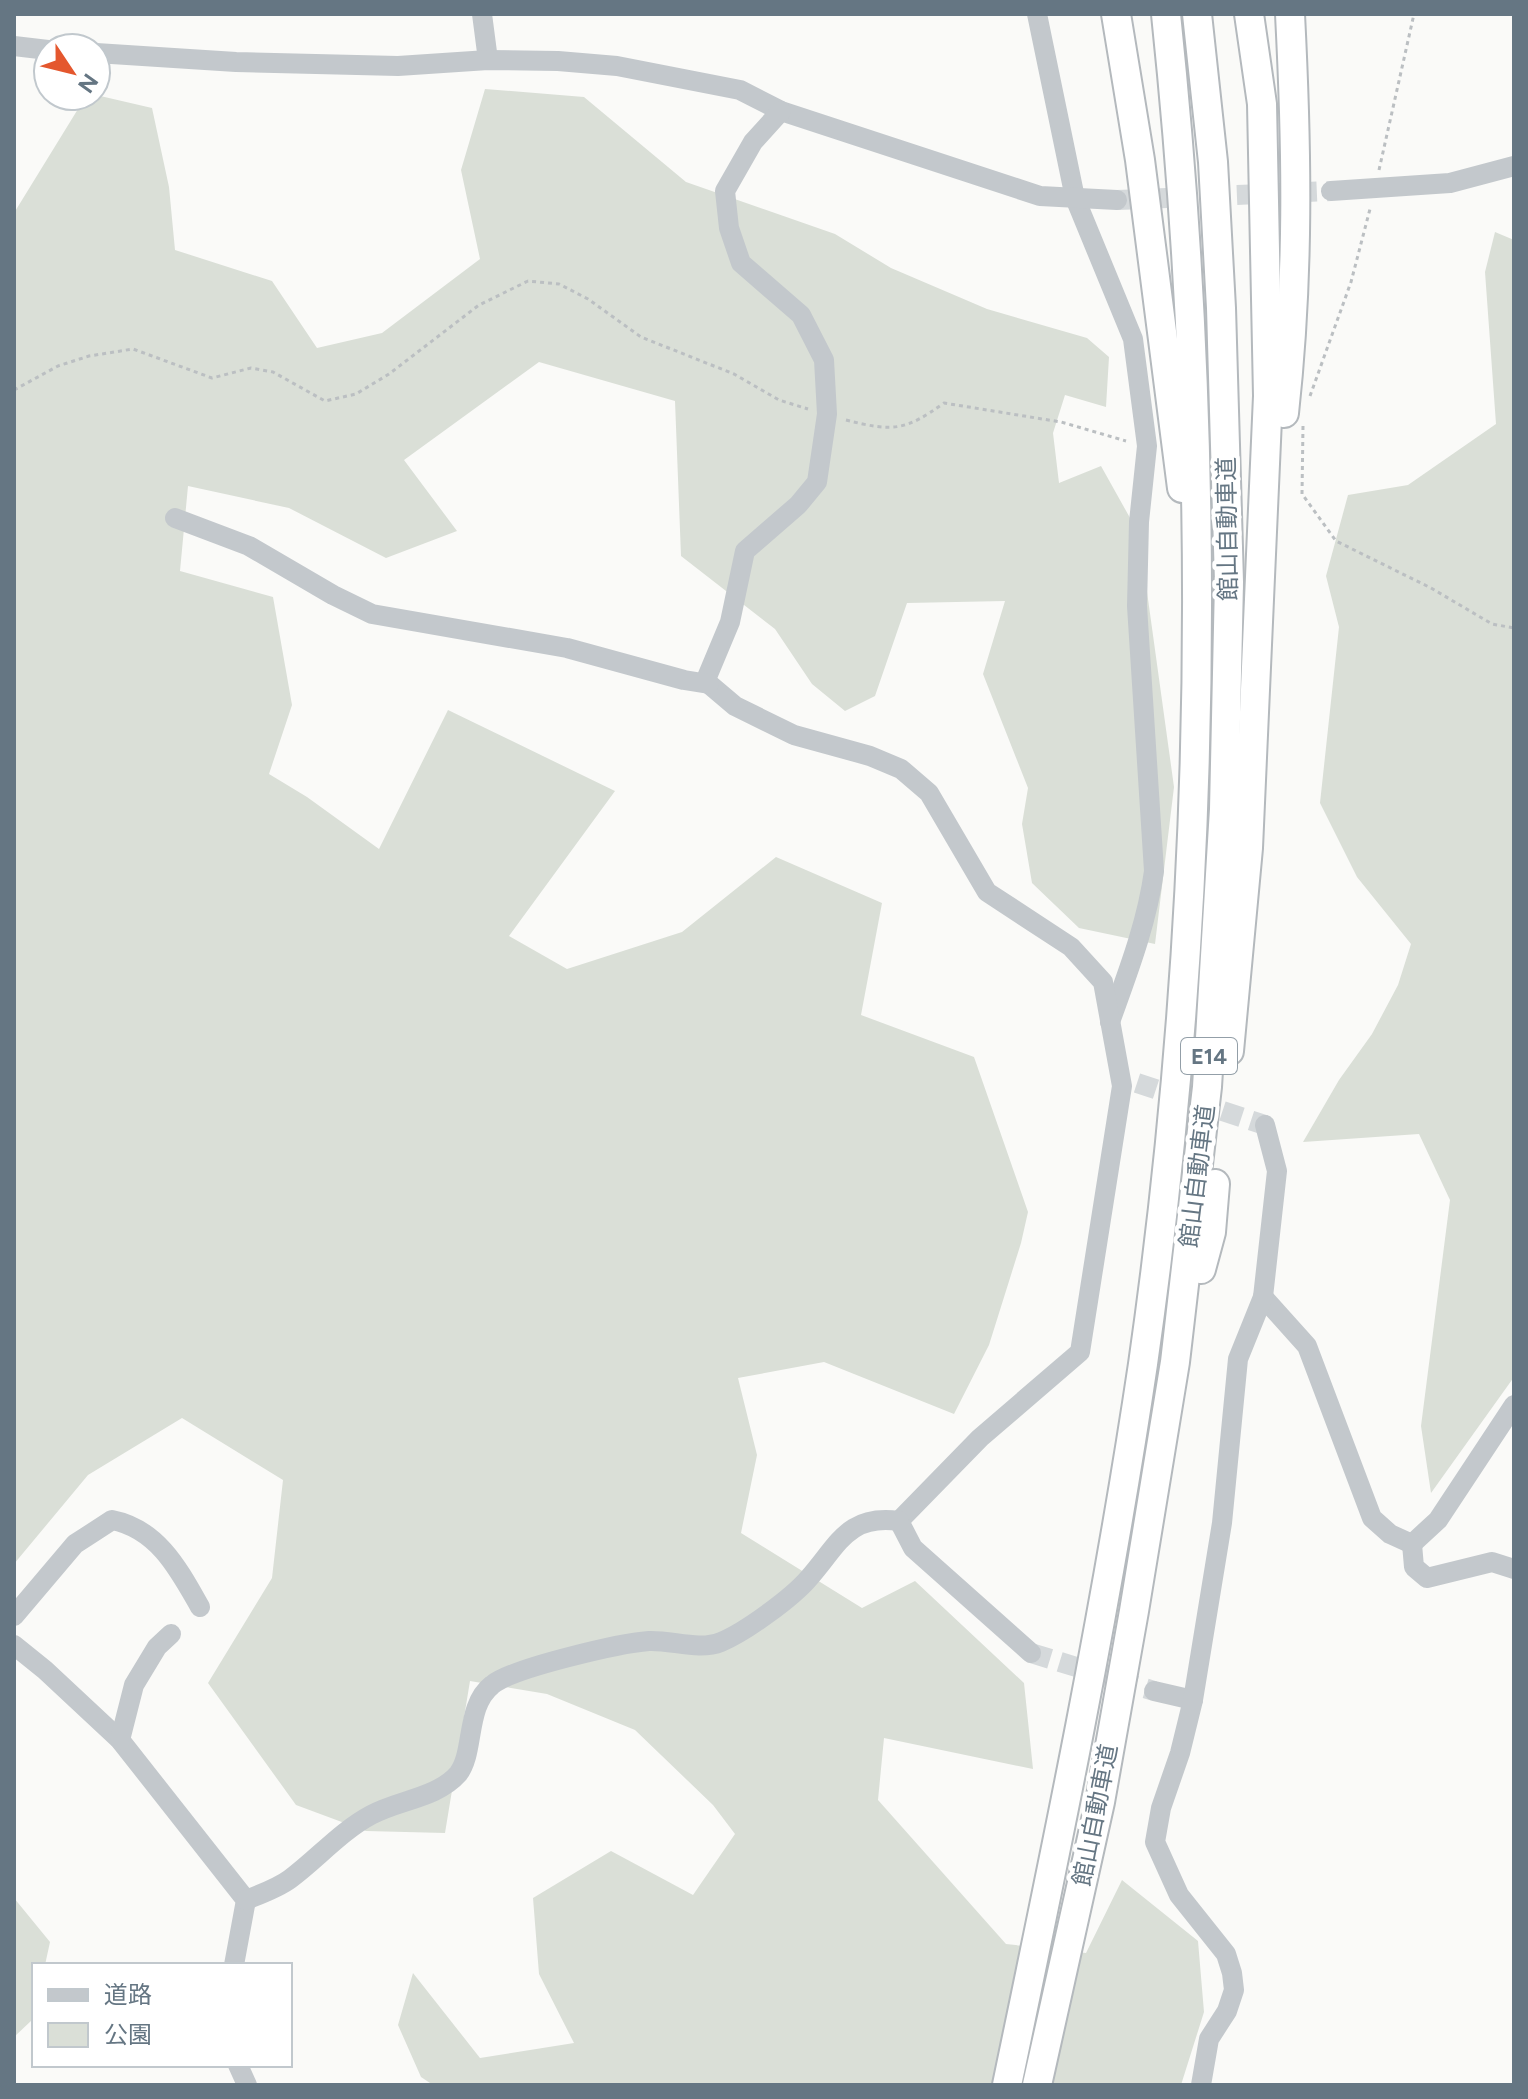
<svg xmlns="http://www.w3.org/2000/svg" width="1528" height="2099" viewBox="0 0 1528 2099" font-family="Figtree,'Noto Sans JP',sans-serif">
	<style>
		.green { fill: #dadfd7 }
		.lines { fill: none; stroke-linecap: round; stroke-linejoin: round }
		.minor-tunnel { stroke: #d5d9db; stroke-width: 20; stroke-dasharray: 20 10; stroke-linecap: butt }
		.highway-casing { stroke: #b4b9bd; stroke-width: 32 }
		.path { stroke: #bbbfc2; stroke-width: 3; stroke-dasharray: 4 4; stroke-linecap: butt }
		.minor { stroke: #c3c8cc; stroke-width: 20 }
		.highway { stroke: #fff; stroke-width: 28 }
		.labels { text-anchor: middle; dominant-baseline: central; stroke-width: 8; stroke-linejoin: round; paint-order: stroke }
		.shield { fill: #fff; stroke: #939fa8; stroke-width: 2 }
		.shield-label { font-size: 22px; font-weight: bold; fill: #657683 }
		.street-label { font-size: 24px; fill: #657683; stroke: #fff }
	</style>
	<rect width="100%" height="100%" fill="#fafaf8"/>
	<g class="green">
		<path d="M485,89L584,97L686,182L835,234L891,268L987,309L1087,338L1109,357L1106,407L1065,395L1053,433L1059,483L1101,466L1139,534L1174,787L1155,944L1079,928L1032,883L1022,824L1028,788L983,674L1005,601L907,603L875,696L845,711L812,684L775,629L681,556L675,401L539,362L404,460L457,531L386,558L289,508L188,486L180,571L273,597L292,705L269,774L307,797L379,849L448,710L615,791L509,936L567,969L682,932L776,857L882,903L861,1015L974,1057L1028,1212L1021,1243L989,1345L954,1414L824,1362L738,1378L757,1455L741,1533L862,1608L915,1581L1024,1683L1033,1769L884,1738L878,1800L1006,1944L1086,1953L1122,1880L1198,1941L1204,2012L1181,2085H433L421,2077L398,2025L413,1973L480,2058L574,2043L539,1974L533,1898L611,1851L693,1895L735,1834L713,1805L635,1730L547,1694L470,1681L445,1833L366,1831L296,1805L208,1683L272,1578L283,1480L182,1418L88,1475L14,1564V213L86,96L96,95L152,108L169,187L175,250L272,281L317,348L382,333L480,259L461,170Z"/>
		<path d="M1495,232L1514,240V1377L1431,1493L1421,1426L1450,1200L1419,1134L1303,1142L1339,1080L1372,1034L1398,985L1411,944L1357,877L1320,803L1339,627L1326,576L1348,495L1408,485L1496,424L1485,272Z"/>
		<path d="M14,1898L50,1942L45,1965H34L32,2020L14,2037Z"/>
	</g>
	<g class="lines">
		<g class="minor-tunnel">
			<path d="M1117,200L1331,191"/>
			<path d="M1137,1083L1265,1125"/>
			<path d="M1031,1653L1154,1691"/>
		</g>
		<g class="highway-casing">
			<g id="highway">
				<path d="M1116,14L1140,160L1182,488"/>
				<path d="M1284,413C1299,277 1297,150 1290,14"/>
				<path d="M1229,1051L1248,848L1268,396L1262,104L1249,14"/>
				<path d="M1201,1269L1211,1232L1215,1184"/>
				<path d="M1007,2085C1057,1846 1107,1606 1143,1364C1207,917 1213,462 1166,14"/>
				<path d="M1037,2085L1100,1802L1134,1611L1175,1362L1207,1087L1224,809L1229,582L1221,308L1213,162L1197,14"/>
			</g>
		</g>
		<g class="path">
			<path d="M1379,170L1414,14"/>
			<path d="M14,390L58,366L89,356L133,349L212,378L251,368L273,372L325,401L356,394L389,374L479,305L528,281L559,284L588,299L641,337L734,374L779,400L808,409"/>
			<path d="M1310,396L1351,282L1370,209"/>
			<path d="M846,420C893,432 905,431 944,403L1061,422L1126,441"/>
			<path d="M1303,426L1302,494L1336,541L1431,588L1492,624L1514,628"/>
		</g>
		<g class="minor">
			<path d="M482,14L488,60"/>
			<path d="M1037,14L1075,198L1133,339L1147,446L1139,522L1137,606L1154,871C1147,923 1128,972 1110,1022"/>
			<path d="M14,46L48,50"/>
			<path d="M96,53L236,62L398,66L488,60L558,61L617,66L740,90L781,111L1040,196L1117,200"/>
			<path d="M781,111L753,142L725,191L729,228L741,263L801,315L824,360L827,414L817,482L798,505L745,551L730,622L707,677L709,684L735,706L794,735L870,756L901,769L929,793L987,892L1071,947L1103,982L1122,1086L1080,1352L980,1438L899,1521"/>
			<path d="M1331,191L1450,183L1514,166"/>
			<path d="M175,518L249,546L333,595L372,614L567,648L684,680L709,684"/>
			<path d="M1263,1297L1307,1346L1372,1518L1390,1534L1412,1544"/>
			<path d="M899,1521L913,1548L1031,1653"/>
			<path d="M1412,1544L1438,1520L1514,1405"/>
			<path d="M1412,1544L1414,1567L1427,1578L1492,1562L1514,1569"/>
			<path d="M14,1616L75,1544L112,1520C158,1529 179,1570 200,1607"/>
			<path d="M14,1645L45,1670L120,1740L246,1900L234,1965"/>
			<path d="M1154,1691L1193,1700"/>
			<path d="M120,1740L134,1685L157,1647L171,1634"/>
			<path d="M246,1900C261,1894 278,1888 290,1879C317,1859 341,1831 371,1815C398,1800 437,1798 458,1774C475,1753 465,1706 492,1685C512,1668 621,1643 649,1641C672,1640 699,1651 721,1642C745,1632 792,1598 809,1578C839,1544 848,1514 899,1521"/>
			<path d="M238,2065L247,2085"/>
			<path d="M1201,2085L1209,2039L1227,2011L1234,1990L1232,1973L1226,1954L1179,1895L1155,1842L1161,1808L1180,1753L1193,1700L1222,1523L1238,1359L1263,1297L1277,1171L1265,1125"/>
		</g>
		<use href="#highway" class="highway"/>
	</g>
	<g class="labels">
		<rect class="shield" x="1181" y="1038" width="56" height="36" rx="6"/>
		<g class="shield-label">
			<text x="1209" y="1056">E14</text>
		</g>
		<g class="street-label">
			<text transform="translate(1227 529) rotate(-91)">館山自動車道</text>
			<text transform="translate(1197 1176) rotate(-83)">館山自動車道</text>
			<text transform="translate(1095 1815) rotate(-79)">館山自動車道</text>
		</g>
	</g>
	<rect width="1528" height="2099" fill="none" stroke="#657683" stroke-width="32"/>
	<rect x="32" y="1963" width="260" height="104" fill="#ffffff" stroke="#c1c8cd" stroke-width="2"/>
	<rect x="48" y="1989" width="40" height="12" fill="#c3c8cc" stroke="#c1c8cd" stroke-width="2"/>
	<text x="104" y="2003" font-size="24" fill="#657683">道路</text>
	<rect x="48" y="2023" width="40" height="24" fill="#dadfd7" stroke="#c1c8cd" stroke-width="2"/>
	<text x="104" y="2043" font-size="24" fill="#657683">公園</text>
	<g transform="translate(72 72) rotate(125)"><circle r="38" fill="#ffffff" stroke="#c1c8cd" stroke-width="2"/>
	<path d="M0-6L14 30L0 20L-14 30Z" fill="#e4572e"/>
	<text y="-12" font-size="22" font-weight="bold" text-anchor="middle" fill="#657683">N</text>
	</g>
</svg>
